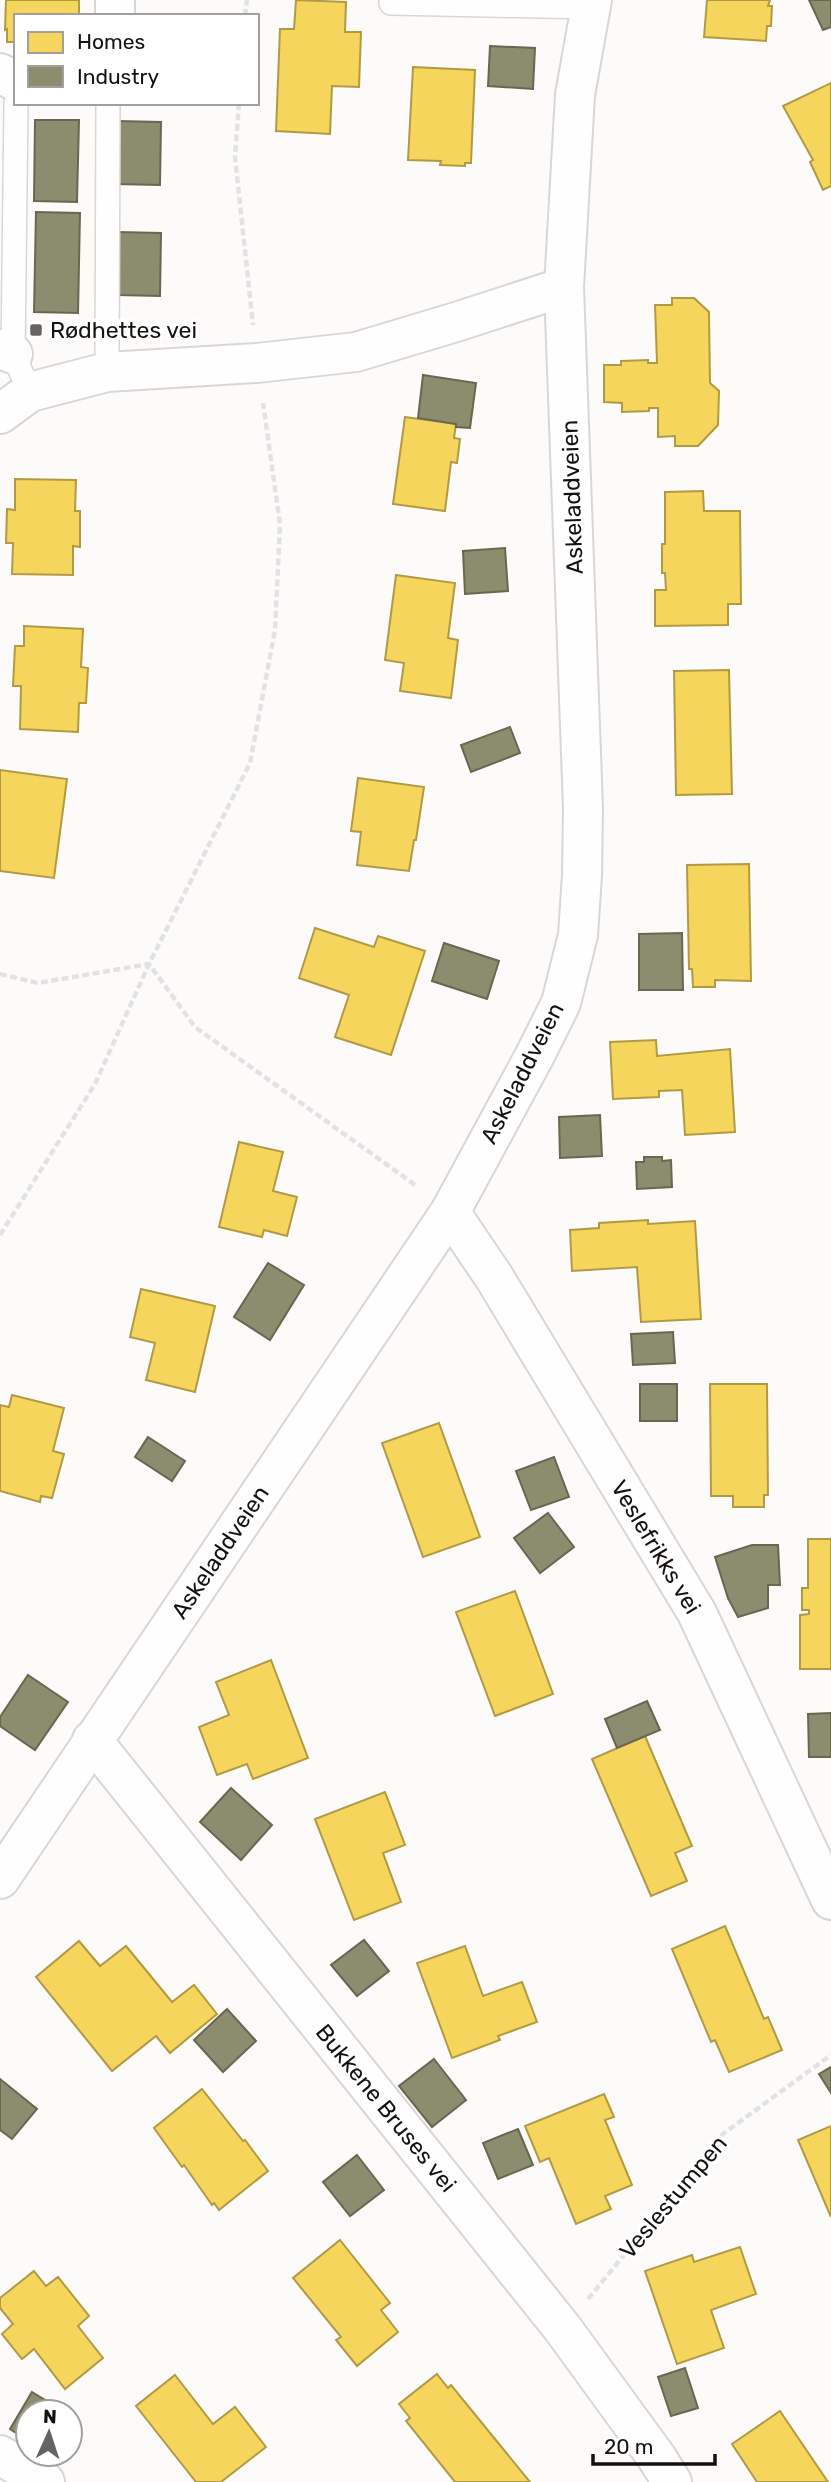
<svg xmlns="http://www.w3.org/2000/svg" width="831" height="2482" viewBox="0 0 831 2482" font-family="Rubik,sans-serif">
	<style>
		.homes { fill: #f6d55c; stroke: #b29a45; stroke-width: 2 }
		.industry { fill: #8c8c6e; stroke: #686751; stroke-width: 2 }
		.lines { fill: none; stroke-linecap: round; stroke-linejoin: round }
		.lane-casing { stroke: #dad6d4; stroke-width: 26 }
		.street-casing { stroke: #dad6d4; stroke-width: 42 }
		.path { stroke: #e3e2e2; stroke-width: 4.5; stroke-dasharray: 7 3.5; stroke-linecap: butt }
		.lane { stroke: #fffefe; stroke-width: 23 }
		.street { stroke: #fffefe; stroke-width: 38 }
		.poi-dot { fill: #666361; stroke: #fff; stroke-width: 2.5 }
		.labels { text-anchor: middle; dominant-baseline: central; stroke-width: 7; stroke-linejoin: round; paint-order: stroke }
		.poi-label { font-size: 23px; fill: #15110e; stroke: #fff; text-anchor: start }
		.street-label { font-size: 23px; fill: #15110e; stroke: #fff }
	</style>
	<rect width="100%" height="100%" fill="#fdfbfa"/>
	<g class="homes">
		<path d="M6,0H79V16H16V42H7V29L5,30Z"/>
		<path d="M296,0L346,2L345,32H361L359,87L332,86L330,134L276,131L280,29H294Z"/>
		<path d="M707,0H770L768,6H772L771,26H767L766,41L704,37Z"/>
		<path d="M413,67L475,70L471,163H465V166L440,165L441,161L408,160Z"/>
		<path d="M831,83V186L823,190L810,162L813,160L783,106Z"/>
		<path d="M672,298H694L709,312L710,383L719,391L718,425L698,446H675V436L658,437V408H649V411L622,412V403L604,402V365H621V361L648,360V363H657L655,305H672Z"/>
		<path d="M405,417L456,424L454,438L460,439L457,463L451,462L445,511L393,504Z"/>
		<path d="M15,479L76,480L75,511H80V547L73,546V575L12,574L13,543H6L7,509L15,510Z"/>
		<path d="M703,491L704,511H740L741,604H728V625L655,626V590H666L665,573H662V544H665V492Z"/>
		<path d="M396,575L455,583L448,638L458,640L451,698L400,691L404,663L385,660Z"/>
		<path d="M24,626L83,629L81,667L88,668L86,703H79L78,732L20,729L21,686H13L15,646H24Z"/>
		<path d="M729,670L732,794L676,795L674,671Z"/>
		<path d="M0,770L67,779L54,878L0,871Z"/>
		<path d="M358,778L424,787L416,840H414L409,871L357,865L361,832L351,831Z"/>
		<path d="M749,864L751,981L715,980V987H693L692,969H689L687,865Z"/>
		<path d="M315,928L374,947L378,936L425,951L391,1055L335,1037L349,995L299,978Z"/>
		<path d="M656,1040L657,1056L730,1049L735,1132L685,1135L682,1090L659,1091V1097L613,1099L610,1042Z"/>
		<path d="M239,1142L283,1152L273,1191L297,1197L287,1236L264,1230L262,1237L219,1227Z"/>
		<path d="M648,1220V1224L695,1221L701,1319L641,1322L637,1267L572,1271L570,1230L599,1228V1223Z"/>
		<path d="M141,1289L215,1306L195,1392L146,1380L155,1343L130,1337Z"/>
		<path d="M710,1384H767L768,1495H764V1507H733V1496H711Z"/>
		<path d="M12,1395L64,1408L53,1451L64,1454L52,1498L41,1496L40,1502L0,1491V1405L9,1407Z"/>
		<path d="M439,1423L480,1537L423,1557L382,1443Z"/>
		<path d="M808,1539H831V1669H800V1615L809,1614V1610H802V1588H808Z"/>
		<path d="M515,1591L553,1694L495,1716L456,1612Z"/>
		<path d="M271,1660L308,1758L253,1779L247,1764L217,1775L199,1727L229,1715L216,1682Z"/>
		<path d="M645,1736L692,1846L675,1853L687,1881L651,1896L592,1759Z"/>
		<path d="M385,1792L405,1845L383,1853L401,1902L354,1920L315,1819Z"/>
		<path d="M725,1926L764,2019L768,2017L782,2050L729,2072L715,2040L711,2042L672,1949Z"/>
		<path d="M79,1941L100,1966L126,1946L172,2002L194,1985L217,2014L170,2053L156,2036L112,2071L36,1977Z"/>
		<path d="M465,1946L483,1996L522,1982L537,2022L498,2036L500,2040L452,2058L417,1963Z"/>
		<path d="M202,2089L243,2141L245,2140L268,2171L219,2210L214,2203L212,2205L184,2165L182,2167L154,2128Z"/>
		<path d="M604,2094L614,2117L605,2120L632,2185L605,2196L611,2209L576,2224L549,2158L540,2162L525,2126Z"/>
		<path d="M831,2126V2217L798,2140Z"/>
		<path d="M340,2240L390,2303L381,2310L398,2332L357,2366L336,2340L341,2337L293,2278Z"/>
		<path d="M740,2247L756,2294L711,2310L724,2348L677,2364L645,2271L692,2255L694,2262Z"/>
		<path d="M34,2271L46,2286L58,2277L89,2316L78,2326L103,2358L65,2389L34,2349L22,2359L2,2334L13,2324L0,2308V2298Z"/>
		<path d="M437,2374L448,2388L451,2385L530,2482H455L406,2421L410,2418L399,2404Z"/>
		<path d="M175,2375L213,2424L235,2407L266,2447L221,2482H196L136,2406Z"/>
		<path d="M780,2411L828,2482H757L732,2444Z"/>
	</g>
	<g class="industry">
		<path d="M809,0H831V27L823,30Z"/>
		<path d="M490,46L535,48L533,89L488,86Z"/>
		<path d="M35,120H79L77,202L34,201Z"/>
		<path d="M117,121L161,122L160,185L116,184Z"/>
		<path d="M36,212L80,213L78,313L34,312Z"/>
		<path d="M117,232L161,233L160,296L117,295Z"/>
		<path d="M423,375L476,383L470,428L456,427V424L418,418Z"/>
		<path d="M505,548L508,591L465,594L463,551Z"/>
		<path d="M510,727L520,753L471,772L461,745Z"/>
		<path d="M682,933L683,990H639V934Z"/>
		<path d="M444,943L499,961L487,999L432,981Z"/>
		<path d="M600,1115L602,1156L560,1158L559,1117Z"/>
		<path d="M644,1157H662V1161L671,1160L672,1187L637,1189L636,1162H644Z"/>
		<path d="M268,1263L304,1285L270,1340L234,1317Z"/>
		<path d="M673,1332L675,1363L633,1365L631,1334Z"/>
		<rect x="640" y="1384" width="37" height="37"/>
		<path d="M148,1437L185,1461L172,1481L135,1457Z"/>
		<path d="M554,1457L569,1497L531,1510L516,1471Z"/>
		<path d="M548,1513L574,1547L540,1573L514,1538Z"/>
		<path d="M752,1545H778L780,1585H768V1608L738,1617L728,1598L715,1557Z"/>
		<path d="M28,1675L68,1702L35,1750L0,1726V1717Z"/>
		<path d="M647,1701L660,1730L617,1748L605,1719Z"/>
		<path d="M831,1713V1757H809L808,1714Z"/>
		<path d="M231,1788L272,1825L241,1860L200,1822Z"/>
		<path d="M364,1940L389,1971L357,1996L331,1965Z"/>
		<path d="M227,2009L256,2041L223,2072L194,2040Z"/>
		<path d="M434,2059L466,2100L432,2127L399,2086Z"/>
		<path d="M831,2067V2093L819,2074Z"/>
		<path d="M0,2079L37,2109L12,2139L0,2130Z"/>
		<path d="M518,2129L533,2165L498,2179L483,2143Z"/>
		<path d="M357,2155L384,2190L350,2216L323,2182Z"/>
		<path d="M685,2368L698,2408L671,2416L658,2377Z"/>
		<path d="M32,2392L65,2412H28V2441L10,2429Z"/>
	</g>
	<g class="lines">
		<g class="lane-casing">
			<g id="lane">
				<path d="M391,3L590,7"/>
				<path d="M16,103L13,354L30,392"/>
				<path d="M107,372L108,103"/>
			</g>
		</g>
		<g class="street-casing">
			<g id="street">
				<path d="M115,16V0"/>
				<path d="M0,73L16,82"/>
				<path d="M0,349L13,354"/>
				<path d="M0,414L30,392L107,372L257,363L356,352L456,322L564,287"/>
				<path d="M450,1212L494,1277L697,1613L831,1900"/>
				<path d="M92,1740L563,2329L657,2458L672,2482"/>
				<path d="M0,1879L450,1212L534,1057L561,1003L578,935L582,875L583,808L564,287L575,95L592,0"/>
				<path d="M0,2455L45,2482"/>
			</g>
		</g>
		<g class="path">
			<path d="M245,16L247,0"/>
			<path d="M239,103L235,157L253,325"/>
			<path d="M0,974L38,983L149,964L195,1027L418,1187"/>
			<path d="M0,1235L95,1084L149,964L250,763L275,630L280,524L263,403"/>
			<path d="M588,2299L723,2134L831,2055"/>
		</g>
		<use href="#lane" class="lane"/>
		<use href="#street" class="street"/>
	</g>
	<rect class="poi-dot" x="29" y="323" width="14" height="14" rx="3.5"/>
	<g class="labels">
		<g class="poi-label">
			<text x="50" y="330">Rødhettes vei</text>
		</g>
		<g class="street-label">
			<text transform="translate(572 497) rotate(-92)">Askeladdveien</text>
			<text transform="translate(522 1073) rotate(-63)">Askeladdveien</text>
			<text transform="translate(656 1547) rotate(59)">Veslefrikks vei</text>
			<text transform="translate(220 1552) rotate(-56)">Askeladdveien</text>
			<text transform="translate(386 2108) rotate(51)">Bukkene Bruses vei</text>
			<text transform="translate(673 2197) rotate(-50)">Veslestumpen</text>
		</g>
	</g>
	<rect x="14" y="14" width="245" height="91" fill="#ffffff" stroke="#a1a09f" stroke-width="2"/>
	<rect x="28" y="32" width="35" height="21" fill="#f6d55c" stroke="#a1a09f" stroke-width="2"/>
	<text x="77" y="49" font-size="21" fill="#15110e">Homes</text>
	<rect x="28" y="66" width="35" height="21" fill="#8c8c6e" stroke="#a1a09f" stroke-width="2"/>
	<text x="77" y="84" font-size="21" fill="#15110e">Industry</text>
	<g transform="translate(49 2433) rotate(3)"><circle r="33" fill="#ffffff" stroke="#a1a09f" stroke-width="2"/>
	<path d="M0-5L12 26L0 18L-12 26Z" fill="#666361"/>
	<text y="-10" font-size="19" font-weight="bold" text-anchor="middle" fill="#15110e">N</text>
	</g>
	<path d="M593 2454v10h122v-10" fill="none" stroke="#15110e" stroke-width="3.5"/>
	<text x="604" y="2454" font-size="21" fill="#15110e" stroke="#ffffff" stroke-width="5" paint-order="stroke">20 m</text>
</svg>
